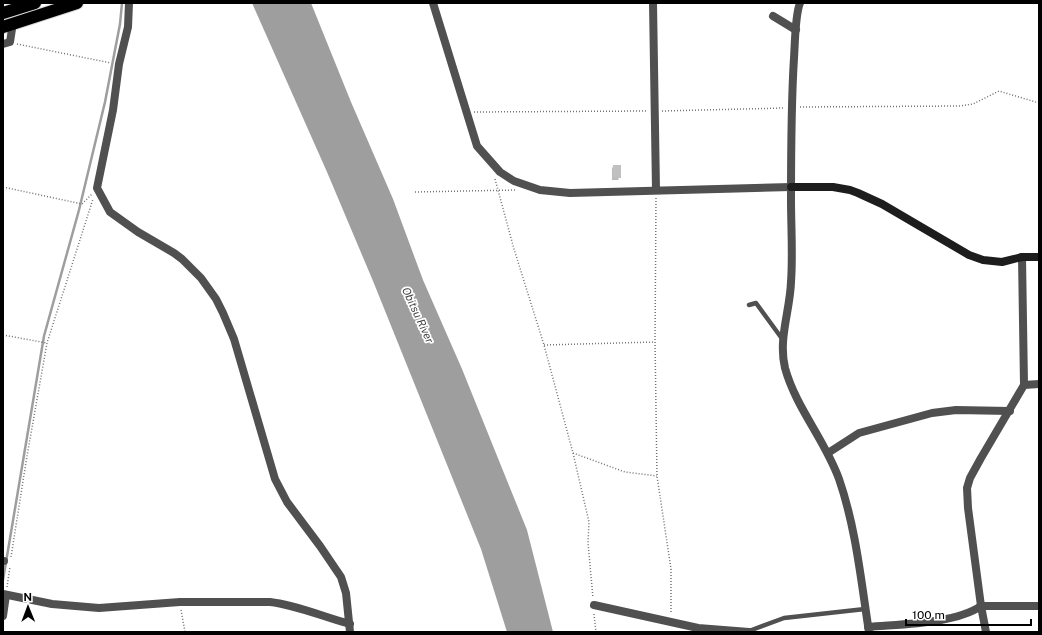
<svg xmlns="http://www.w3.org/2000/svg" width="1042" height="635" viewBox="0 0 1042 635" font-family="'Public Sans',sans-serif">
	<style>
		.water { fill: #9e9e9e }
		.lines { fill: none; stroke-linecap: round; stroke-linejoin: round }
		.stream { stroke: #9e9e9e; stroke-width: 2.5 }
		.building { fill: #c0c0c0; filter: url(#shadow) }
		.highway-casing { stroke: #dbdbdb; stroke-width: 14 }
		.path { stroke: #727272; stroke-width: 1.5; stroke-dasharray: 1 2; stroke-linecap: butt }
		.lane { stroke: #505050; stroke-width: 4.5 }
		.street { stroke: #505050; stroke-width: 8 }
		.secondary { stroke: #1d1d1d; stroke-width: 8 }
		.highway { stroke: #000; stroke-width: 12 }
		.labels { text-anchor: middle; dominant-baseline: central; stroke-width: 3.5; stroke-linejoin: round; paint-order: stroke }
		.water-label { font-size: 11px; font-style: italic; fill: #3f3f3f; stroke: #fff }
	</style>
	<defs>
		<filter id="shadow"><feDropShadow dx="-2.5" dy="2.5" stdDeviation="0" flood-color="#0004"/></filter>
	</defs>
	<rect width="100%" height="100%" fill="#fff"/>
	<path class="water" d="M252,3H311L351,102L393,199L423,280L462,369L527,530L553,632H507L481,549L373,281L327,172Z"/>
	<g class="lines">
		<path class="stream" d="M3,580L44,336L79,210L105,102L120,24L122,3"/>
	</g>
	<rect class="building" x="613" y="165" width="8" height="13"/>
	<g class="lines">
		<g class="highway-casing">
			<g id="highway">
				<path d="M3,13L35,3"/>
				<path d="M3,27L77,3"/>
			</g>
		</g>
		<g class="path">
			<path d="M17,44L111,63"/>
			<path d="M800,107L960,106L973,104L999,91L1039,103"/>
			<path d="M662,111L784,108"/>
			<path d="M474,112L646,111"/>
			<path d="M495,179L514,249L544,345L573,453L589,522L588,543L593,598"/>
			<path d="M3,187L82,204L92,194"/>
			<path d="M415,192L516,190"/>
			<path d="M656,198L655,342L657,476L671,569V613"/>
			<path d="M3,335L47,343"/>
			<path d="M544,345L655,342"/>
			<path d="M573,453L625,472L657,476"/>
			<path d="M11,557L27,456L47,343L93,199"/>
			<path d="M7,587L10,567"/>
			<path d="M181,610L185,632"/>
			<path d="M594,614L596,632"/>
		</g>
		<g class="lane">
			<path d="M749,305L756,303L783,340"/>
			<path d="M749,631L784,618L865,609"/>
		</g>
		<g class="street">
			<path d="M129,3L128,27L119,64L113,110L97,188L110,212L138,232L174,253L182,259L201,278L216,299L223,313L234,339L275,479L287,502L320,546L341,577L346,593L350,632"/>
			<path d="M433,3L477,146L500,172L514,181L540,190L570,193L791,187"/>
			<path d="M653,3L656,190"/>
			<path d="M800,3C795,15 795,44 794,58C791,105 791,153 791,200C791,227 793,255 791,282C790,311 778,339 785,368C796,408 825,440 839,479C856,528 861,581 869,632"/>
			<path d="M773,16L796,30"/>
			<path d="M3,44L10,42L12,29"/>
			<path d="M1024,385L1039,384"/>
			<path d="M828,453L859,433L932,413L956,410L1010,411"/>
			<path d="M3,561H4"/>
			<path d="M3,594L52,604L99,608L180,602H270C297,605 323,617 350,624"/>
			<path d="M594,605L698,628L749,632"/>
			<path d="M3,616L6,595"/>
			<path d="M868,627C900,624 955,624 981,606H1039"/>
			<path d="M986,632L981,606L968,508L967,488L970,478L981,458L1024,385L1022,257"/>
		</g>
		<path class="secondary" d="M791,187H833L850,190L858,193L882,204L969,255L983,260L1002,262L1022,257H1039"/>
		<use href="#highway" class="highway"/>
	</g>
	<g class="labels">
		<g class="water-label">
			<text transform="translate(418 315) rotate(65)">Obitsu River</text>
		</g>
	</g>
	<rect width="1042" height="635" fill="none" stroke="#000000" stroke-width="8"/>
	<g transform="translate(28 607) rotate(359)" stroke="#ffffff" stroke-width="3" paint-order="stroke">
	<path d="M0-3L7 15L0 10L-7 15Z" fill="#000000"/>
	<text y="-6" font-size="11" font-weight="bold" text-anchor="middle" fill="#000000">N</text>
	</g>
	<path d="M906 619v6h125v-6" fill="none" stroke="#000000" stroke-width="2"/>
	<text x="912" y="619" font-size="12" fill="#000000" stroke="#ffffff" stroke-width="3" paint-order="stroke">100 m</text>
</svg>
